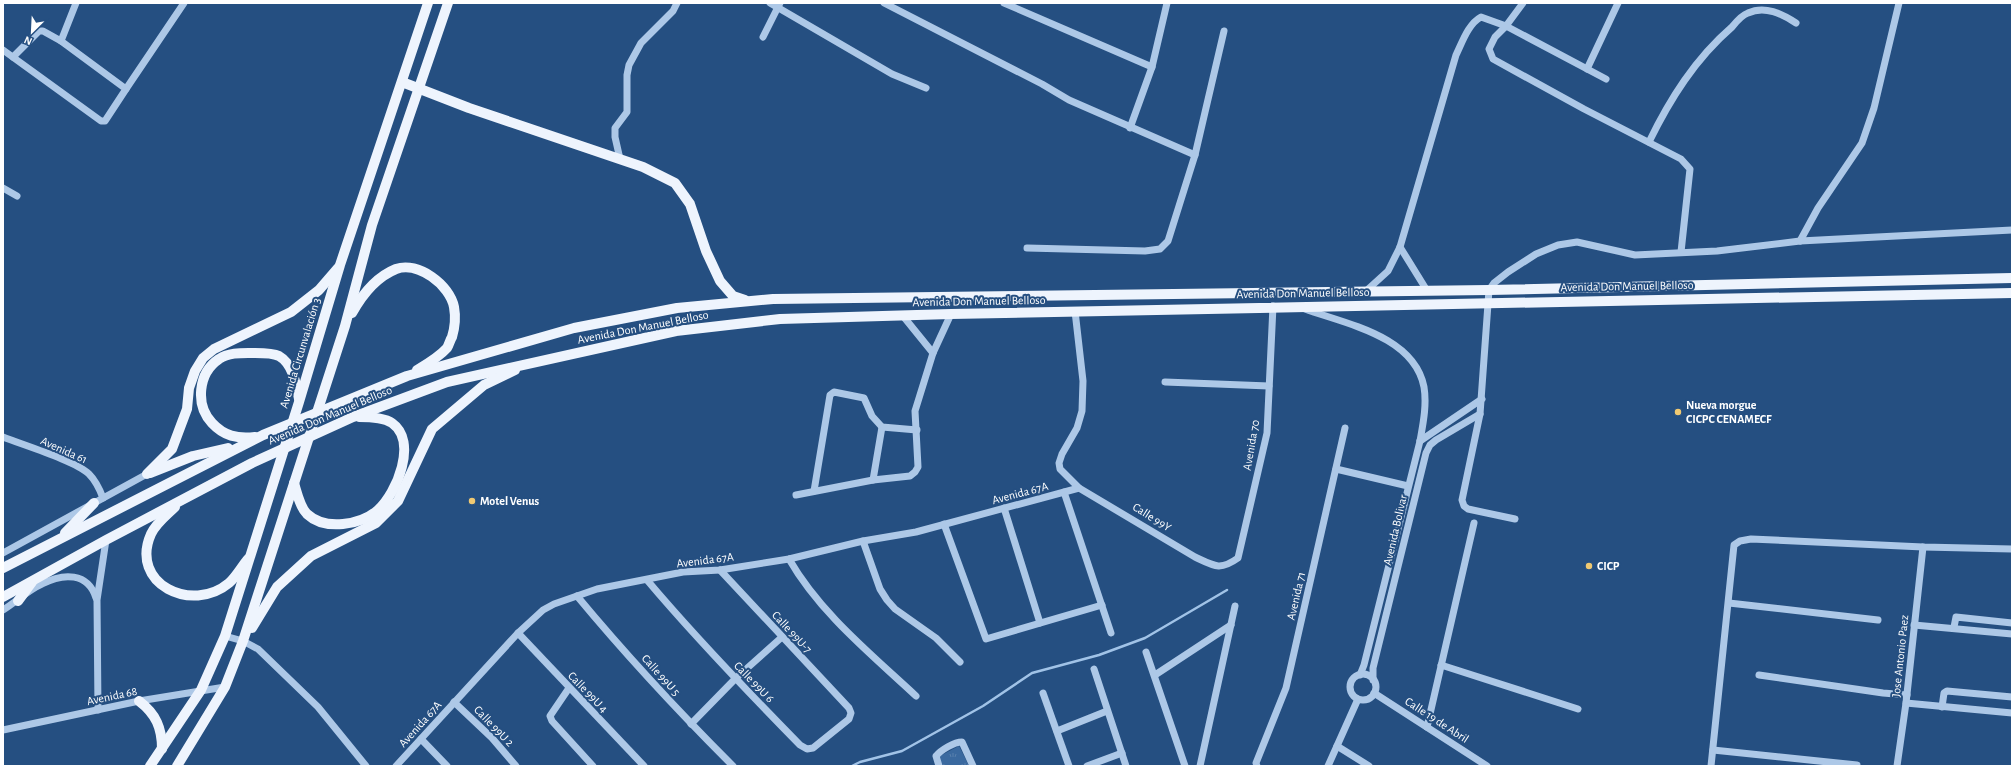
<svg xmlns="http://www.w3.org/2000/svg" width="2015" height="769" viewBox="0 0 2015 769" font-family="'Alegreya Sans',sans-serif">
	<style>
		.grass { fill: url(#grass-tufts) }
		.lines { fill: none; stroke-linecap: round; stroke-linejoin: round }
		.stream { stroke: #a1c3e7; stroke-width: 2.5 }
		.minor { stroke: #adc8e7; stroke-width: 7 }
		.major { stroke: #eef4fd; stroke-width: 10 }
		.poi-dot { fill: #f0c972; stroke: #254f81; stroke-width: 1.5 }
		.labels { text-anchor: middle; dominant-baseline: central; stroke-width: 4; stroke-linejoin: round; paint-order: stroke }
		.street-label { font-size: 12px; fill: #fff; stroke: #254f81 }
		.poi-label { font-size: 12px; font-weight: bold; fill: #fff; stroke: #254f81; text-anchor: start }
	</style>
	<defs>
		<pattern id="grass-tufts" width="24" height="20" patternUnits="userSpaceOnUse"><rect width="24" height="20" fill="#3a699f"/><path d="M3 7l-1-3M5 7V3M7 7l1-3M15 17l-1-3M17 17v-4M19 17l1-3" fill="none" stroke="#5880ad"/></pattern>
	</defs>
	<rect width="100%" height="100%" fill="#254f81"/>
	<path class="grass" d="M959,746L969,766H943L938,757Z"/>
	<g class="lines">
		<path class="stream" d="M852,766L860,762L902,751L983,706L1032,673L1099,655L1145,638L1227,590"/>
		<g class="minor">
			<path d="M770,3L892,74L926,88"/>
			<path d="M884,3L1042,84L1069,100L1195,155"/>
			<path d="M1004,3L1152,67"/>
			<path d="M763,37L780,3"/>
			<path d="M3,50L101,121H105L126,89L61,41L76,3"/>
			<path d="M13,57L39,31H43L61,41"/>
			<path d="M1587,69L1618,3"/>
			<path d="M1606,79L1506,26L1495,37L1489,49L1493,59L1584,109L1681,159L1690,169L1681,252"/>
			<path d="M126,89L184,3"/>
			<path d="M1130,128L1152,67L1167,3"/>
			<path d="M1649,142C1670,99 1695,59 1732,27C1736,22 1742,15 1748,13C1765,5 1782,14 1796,23"/>
			<path d="M620,159L615,137V128L627,112V75L629,65L641,43L673,11L677,3"/>
			<path d="M3,188L17,196"/>
			<path d="M1800,241L1818,208L1862,143L1874,108L1899,3"/>
			<path d="M1400,247L1426,289"/>
			<path d="M1027,248L1145,251L1160,249L1168,241L1195,155L1224,31"/>
			<path d="M1366,291L1388,271L1400,247L1456,55C1462,43 1468,24 1481,17L1506,26L1523,3"/>
			<path d="M1305,309C1346,324 1414,336 1424,387C1427,405 1423,424 1420,441L1364,665L1360,675"/>
			<path d="M1075,311L1083,381L1082,411L1077,428L1062,454L1059,463L1060,469L1079,488L1195,557C1214,566 1220,571 1238,558L1267,433L1273,306"/>
			<path d="M903,316L933,353"/>
			<path d="M1165,382L1269,386"/>
			<path d="M3,437C23,445 76,461 89,474C96,481 100,490 103,498"/>
			<path d="M1420,441L1482,399"/>
			<path d="M1336,469L1408,486"/>
			<path d="M873,480L882,427"/>
			<path d="M814,491L830,395L834,392L864,398L872,416L882,427L917,430"/>
			<path d="M1064,492L1111,633"/>
			<path d="M796,495L873,480L910,476L915,472L918,467L915,411L933,353L951,314"/>
			<path d="M1004,508L1040,623"/>
			<path d="M1515,519L1468,509L1464,506L1462,500L1480,414L1489,290L1494,283L1508,272L1536,254L1558,245L1577,242L1635,255L1717,251L1800,241L2012,230"/>
			<path d="M944,524L986,639L1102,605"/>
			<path d="M863,541L880,589L887,600L895,609L936,638L960,662"/>
			<path d="M3,553L147,474"/>
			<path d="M789,559C820,613 871,654 916,696"/>
			<path d="M647,580C695,637 747,691 800,745L807,749L813,748L849,719L851,713L849,708L720,570"/>
			<path d="M577,596C626,655 679,712 733,766"/>
			<path d="M1729,603L1878,620"/>
			<path d="M3,610C16,602 28,590 42,584C63,573 88,572 96,598"/>
			<path d="M1914,625L2012,634"/>
			<path d="M1954,627L1956,617L2012,623"/>
			<path d="M518,633L644,766"/>
			<path d="M225,636L243,641L258,649L318,707L366,766"/>
			<path d="M1146,652L1185,766"/>
			<path d="M1441,665L1578,709"/>
			<path d="M1094,669L1126,766"/>
			<circle cx="1363" cy="687" r="13"/>
			<path d="M1155,675L1231,625"/>
			<path d="M1759,675L1883,693L1907,695"/>
			<path d="M1373,680V668L1426,453L1430,445L1436,440L1480,414"/>
			<path d="M569,688L550,716L552,721L593,766"/>
			<path d="M1043,693L1069,766"/>
			<path d="M1374,693L1487,766"/>
			<path d="M454,702L492,738L516,766"/>
			<path d="M1906,703L2012,713"/>
			<path d="M1942,707L1944,693L1947,691L2012,697"/>
			<path d="M98,710L97,600L106,540"/>
			<path d="M691,724L735,679L782,637"/>
			<path d="M1427,727L1474,523"/>
			<path d="M3,730L139,701L225,687"/>
			<path d="M1057,731L1107,711"/>
			<path d="M421,739L447,766"/>
			<path d="M1337,746L1369,766"/>
			<path d="M1713,750L1857,765"/>
			<path d="M396,766L518,633L543,610L554,604L597,589L683,572L720,570L789,559L863,541L916,532L1079,488"/>
			<path d="M939,766L936,756C941,750 954,742 962,742L973,766"/>
			<path d="M1087,766L1122,753"/>
			<path d="M1200,766L1235,606"/>
			<path d="M1257,766L1256,763L1286,688L1345,428"/>
			<path d="M1328,766L1358,699"/>
			<path d="M1711,766L1734,545L1740,541L1751,539L1923,547L2012,549"/>
			<path d="M1897,766L1906,703L1923,547"/>
		</g>
		<g class="major">
			<path d="M402,82L469,108L643,167L675,183L690,204L706,251L720,281L733,296L745,300"/>
			<path d="M352,313C362,295 376,277 396,269C418,261 450,285 454,307C456,318 455,327 452,337C450,340 449,345 447,348C439,357 427,364 417,370"/>
			<path d="M255,437C237,439 224,436 212,423C195,405 198,373 219,359C229,352 243,353 255,353C262,353 273,353 279,356C293,364 296,384 299,399"/>
			<path d="M150,473L193,456L228,448"/>
			<path d="M147,474L172,449L187,409L189,388L195,371L203,358L214,349L291,312L319,290L338,268"/>
			<path d="M294,483C297,493 300,507 307,514C325,531 361,525 378,510C397,493 418,441 392,423C383,417 368,417 359,417"/>
			<path d="M175,507C167,515 156,523 151,534C129,584 192,614 229,583C236,577 242,566 248,559"/>
			<path d="M65,533L94,503"/>
			<path d="M3,568L263,435L407,376L574,328L677,308L773,299L1489,290L2012,278"/>
			<path d="M3,597L106,540L252,463L353,417L447,382L676,331L780,319L951,314L2012,293"/>
			<path d="M18,601L32,582"/>
			<path d="M252,628L277,587L311,556L376,523L398,501L432,429L484,385L515,370"/>
			<path d="M139,701C156,714 162,728 162,749"/>
			<path d="M150,766L201,690L225,636L299,402L340,265L428,3"/>
			<path d="M177,766L225,687L243,641L345,326L372,225L448,3"/>
		</g>
	</g>
	<g class="poi-dot">
		<circle cx="1678" cy="412" r="4"/>
		<circle cx="472" cy="501" r="4"/>
		<circle cx="1589" cy="566" r="4"/>
	</g>
	<g class="labels">
		<g class="street-label">
			<text transform="translate(1627 286) rotate(-1)">Avenida Don Manuel Belloso</text>
			<text transform="translate(1303 293) rotate(-1)">Avenida Don Manuel Belloso</text>
			<text transform="translate(979 301) rotate(-1)">Avenida Don Manuel Belloso</text>
			<text transform="translate(643 327) rotate(-11)">Avenida Don Manuel Belloso</text>
			<text transform="translate(300 353) rotate(-73)">Avenida Circunvalación 3</text>
			<text transform="translate(330 415) rotate(-23)">Avenida Don Manuel Belloso</text>
			<text transform="translate(1251 445) rotate(-80)">Avenida 70</text>
			<text transform="translate(64 450) rotate(24)">Avenida 61</text>
			<text transform="translate(1020 493) rotate(-15)">Avenida 67A</text>
			<text transform="translate(1152 517) rotate(32)">Calle 99Y</text>
			<text transform="translate(1395 530) rotate(-77)">Avenida Bolivar</text>
			<text transform="translate(705 560) rotate(-7)">Avenida 67A</text>
			<text transform="translate(1296 596) rotate(-77)">Avenida 71</text>
			<text transform="translate(792 632) rotate(47)">Calle 99U-7</text>
			<text transform="translate(1900 656) rotate(-84)">Jose Antonio Paez</text>
			<text transform="translate(661 675) rotate(48)">Calle 99U 5</text>
			<text transform="translate(754 682) rotate(46)">Calle 99U 6</text>
			<text transform="translate(588 692) rotate(46)">Calle 99U 4</text>
			<text transform="translate(112 696) rotate(-12)">Avenida 68</text>
			<text transform="translate(1437 720) rotate(33)">Calle 19 de Abril</text>
			<text transform="translate(420 724) rotate(-48)">Avenida 67A</text>
			<text transform="translate(494 726) rotate(46)">Calle 99U 2</text>
		</g>
		<g class="poi-label">
			<text x="1686" y="405">Nueva morgue<tspan x="1686" dy="14">CICPC CENAMECF</tspan></text>
			<text x="480" y="501">Motel Venus</text>
			<text x="1597" y="566">CICP</text>
		</g>
	</g>
	<rect width="2015" height="769" fill="none" stroke="#ffffff" stroke-width="8"/>
	<g transform="translate(32 32) rotate(204)" stroke="#254f81" stroke-width="3" paint-order="stroke">
	<path d="M0-3L7 15L0 10L-7 15Z" fill="#ffffff"/>
	<text y="-6" font-size="11" font-weight="bold" text-anchor="middle" fill="#ffffff">N</text>
	</g>
</svg>
